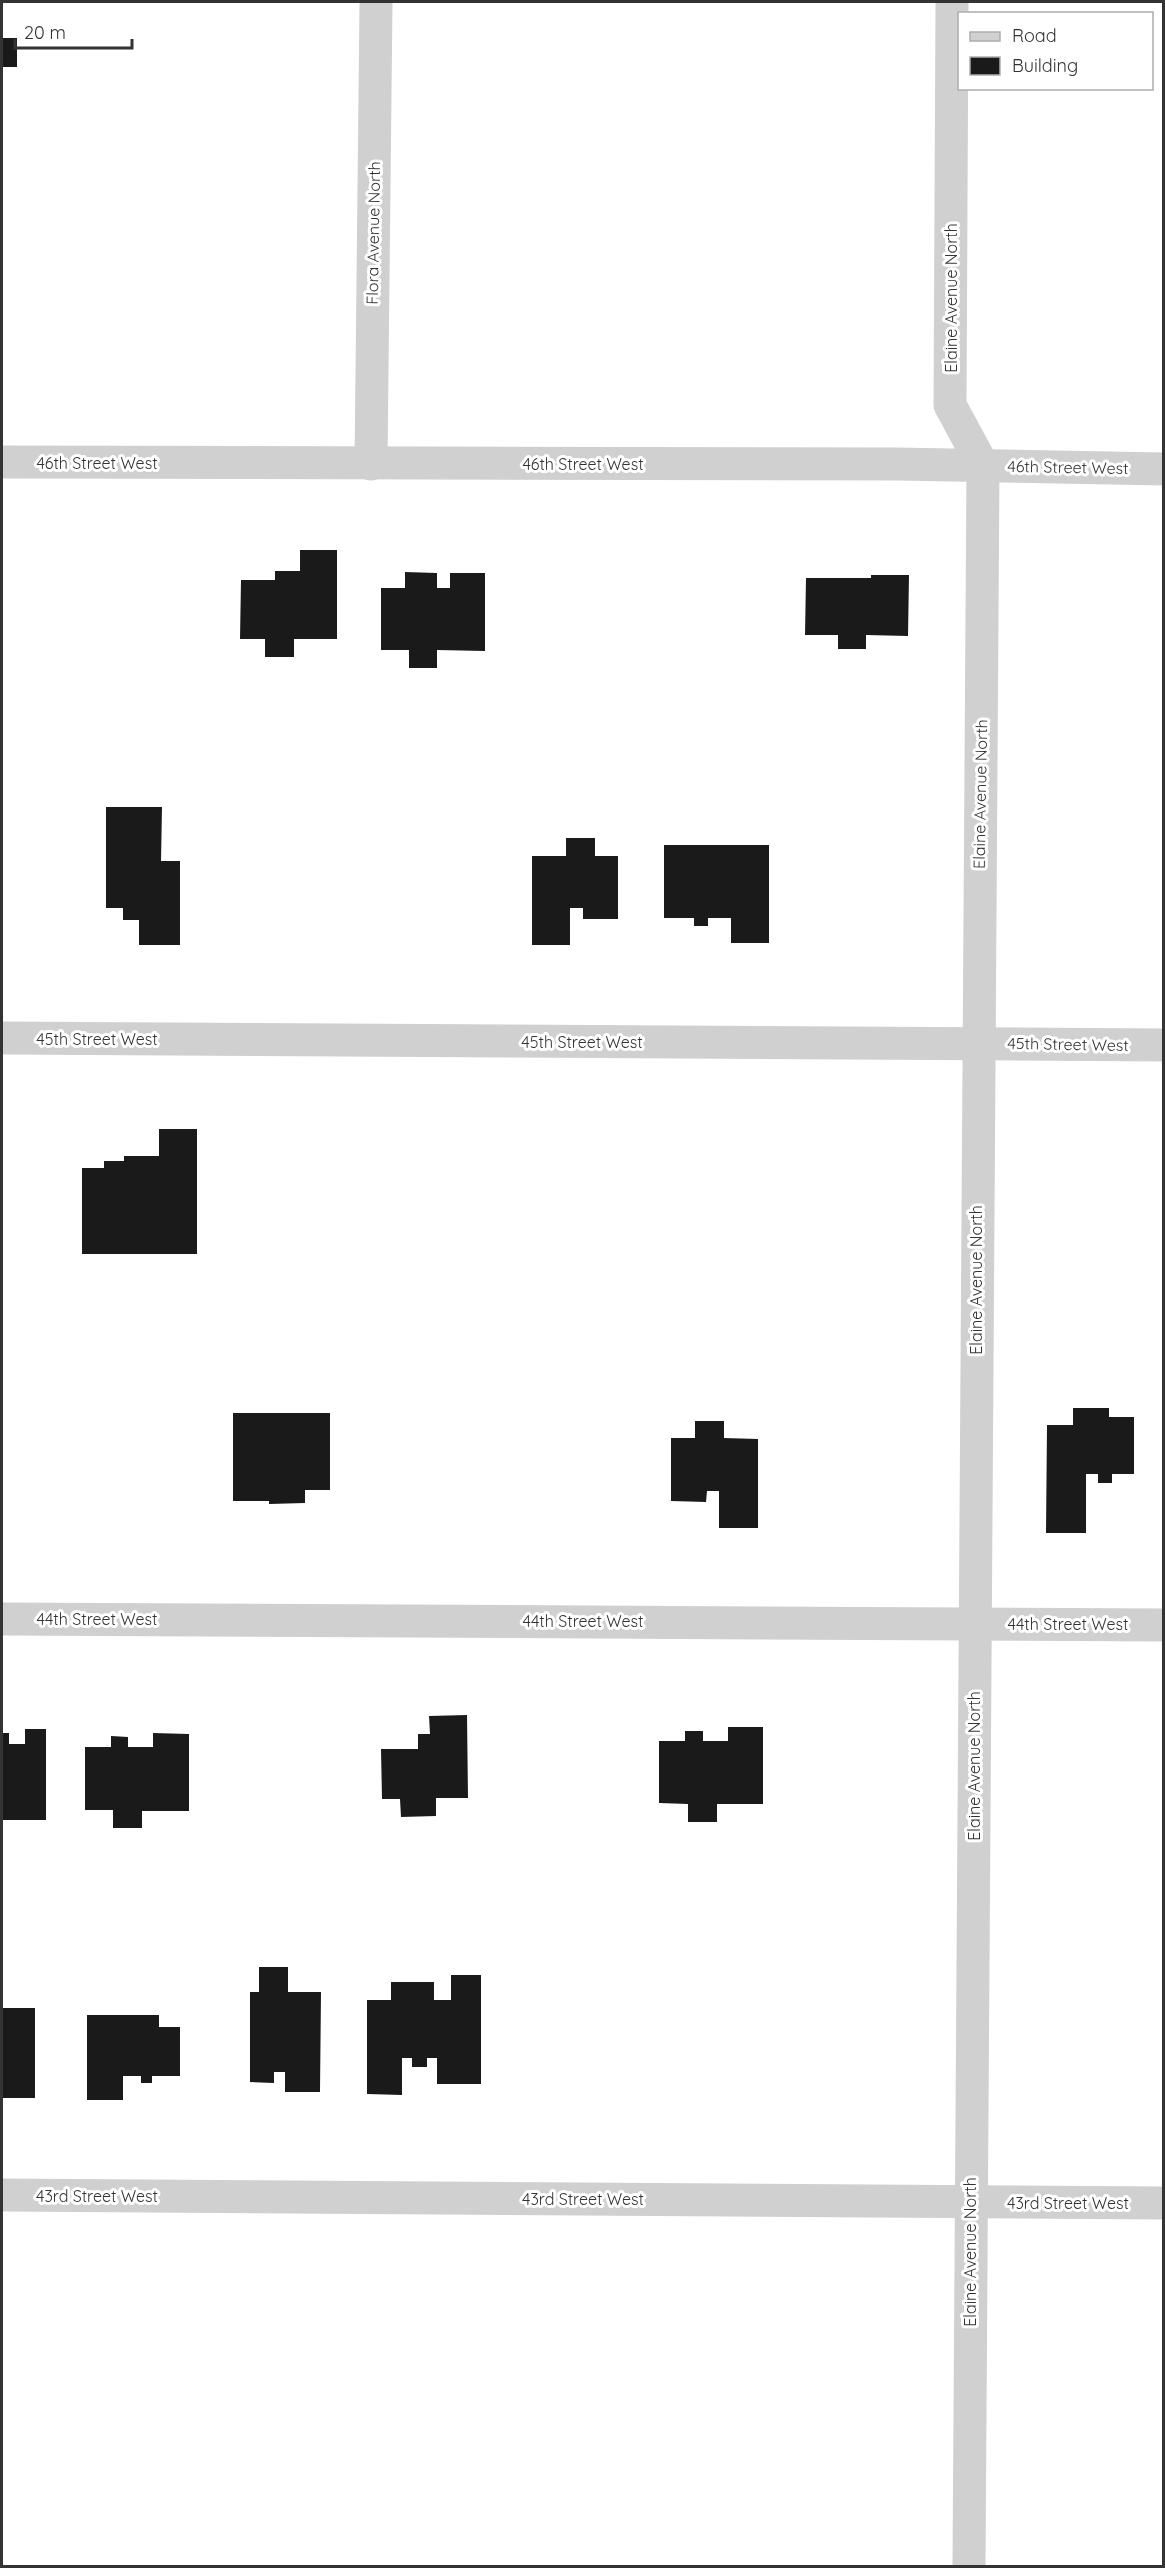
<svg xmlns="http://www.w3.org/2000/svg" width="1165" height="2568" viewBox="0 0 1165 2568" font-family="Quicksand,sans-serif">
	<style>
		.building { fill: #1a1a1a }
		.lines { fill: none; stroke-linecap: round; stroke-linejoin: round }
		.minor { stroke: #d0d0d0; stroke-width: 33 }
		.labels { text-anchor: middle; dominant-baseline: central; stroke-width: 6; stroke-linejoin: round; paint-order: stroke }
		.street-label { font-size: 16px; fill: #333; stroke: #fff }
	</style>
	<rect width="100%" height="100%" fill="#fff"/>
	<g class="building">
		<rect x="2" y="38" width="15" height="29"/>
		<path d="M300,550H337V639H294V657H265V639H240L241,580H275V571H300Z"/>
		<path d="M405,572L437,573V588H450V573H485V651L437,650V668H409V650H381V588H405Z"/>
		<path d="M871,575H909L908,636L866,635V649H838V635H805L806,578H871Z"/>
		<path d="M106,807H162L161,861H180V945H139V920H123V908H106Z"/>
		<path d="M566,838H595V856H618V919H583V908H570V945H532V856H566Z"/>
		<path d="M664,845H769V943H731V918H708V926H694V918H664Z"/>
		<path d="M159,1129H197V1254H82V1168H104V1161H124V1156H159Z"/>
		<path d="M1073,1408H1109V1417H1134V1474H1112V1483H1098V1474H1086V1533H1046L1047,1425H1073Z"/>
		<path d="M233,1413H330V1490H305V1503L269,1504V1501H233Z"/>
		<path d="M695,1421H724V1438L758,1439V1528H719V1491H707L706,1502L671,1501V1438H695Z"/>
		<path d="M467,1715L468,1798H436V1816L401,1817L400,1799H382L381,1749H418V1734H430L429,1716Z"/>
		<path d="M728,1727H763V1804H717V1822H688V1804L659,1803V1741H685V1731H703V1741H728Z"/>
		<path d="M25,1729H46V1820H2V1733H9V1744H25Z"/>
		<path d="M153,1733L189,1734V1811H142V1828H113V1810H85V1747H111V1736L128,1737V1747H153Z"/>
		<path d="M259,1967H288V1992H321L320,2092H285V2072H274V2083L250,2082V1992H259Z"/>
		<path d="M451,1975H481V2084H437V2058H427V2067H412V2058H402V2095L367,2094V2000H391V1982H434V2000H451Z"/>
		<rect x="2" y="2008" width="33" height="90"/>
		<path d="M87,2015H159V2027H180V2076H152V2083H141V2076H123V2100H87Z"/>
	</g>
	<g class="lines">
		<g class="minor">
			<path d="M952,2L950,405L983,466L969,2566"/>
			<path d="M2,462L898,464L1164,469"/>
			<path d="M371,464L376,2"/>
			<path d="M2,1038L1164,1045"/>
			<path d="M2,1619L1164,1625"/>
			<path d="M2,2195L1164,2203"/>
		</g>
	</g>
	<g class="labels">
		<g class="street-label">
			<text transform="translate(373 233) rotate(-89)">Flora Avenue North</text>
			<text transform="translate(951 298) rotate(-90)">Elaine Avenue North</text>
			<text x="97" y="463">46th Street West</text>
			<text x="583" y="464">46th Street West</text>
			<text transform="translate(1068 467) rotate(1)">46th Street West</text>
			<text transform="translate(980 794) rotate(-89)">Elaine Avenue North</text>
			<text x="97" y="1039">45th Street West</text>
			<text x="582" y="1042">45th Street West</text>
			<text transform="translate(1068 1044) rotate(1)">45th Street West</text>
			<text transform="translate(976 1280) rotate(-90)">Elaine Avenue North</text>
			<text x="97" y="1619">44th Street West</text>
			<text x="583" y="1621">44th Street West</text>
			<text x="1068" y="1624">44th Street West</text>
			<text transform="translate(974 1766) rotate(-90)">Elaine Avenue North</text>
			<text x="97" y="2196">43rd Street West</text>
			<text x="583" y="2199">43rd Street West</text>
			<text x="1068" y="2203">43rd Street West</text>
			<text transform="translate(970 2252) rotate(-90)">Elaine Avenue North</text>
		</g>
	</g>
	<rect width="1165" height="2568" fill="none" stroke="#333333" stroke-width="6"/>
	<rect x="958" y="12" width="195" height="78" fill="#ffffff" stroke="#adadad" stroke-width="1.5"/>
	<rect x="970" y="32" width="30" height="9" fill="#d0d0d0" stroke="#adadad" stroke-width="1.5"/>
	<text x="1012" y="42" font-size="18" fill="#333333">Road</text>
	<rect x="970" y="57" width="30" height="18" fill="#1a1a1a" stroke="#adadad" stroke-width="1.5"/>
	<text x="1012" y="72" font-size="18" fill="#333333">Building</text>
	<path d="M15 39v9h117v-9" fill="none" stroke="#333333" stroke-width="3"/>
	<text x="24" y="39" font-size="18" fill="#333333" stroke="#ffffff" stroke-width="4.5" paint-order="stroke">20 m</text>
</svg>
